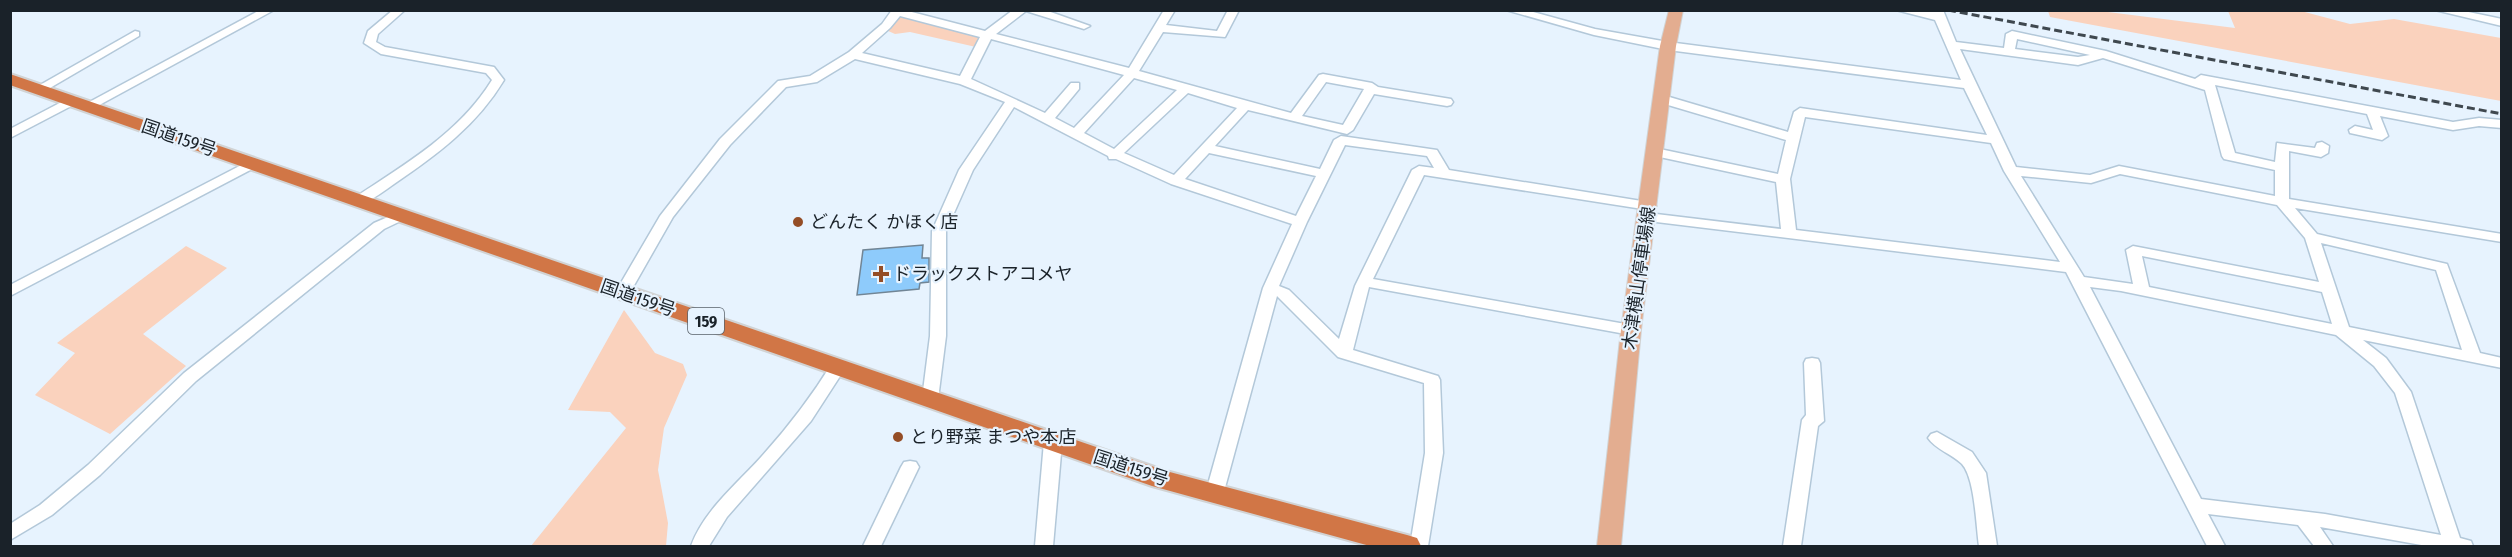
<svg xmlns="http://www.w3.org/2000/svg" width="2512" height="557" viewBox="0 0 2512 557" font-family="'Fira Sans Condensed','Noto Sans JP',sans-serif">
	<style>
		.green { fill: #fad2bd }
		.building { fill: #8ecbfb; stroke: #718595; stroke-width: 1.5 }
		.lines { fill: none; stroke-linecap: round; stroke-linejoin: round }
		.minor-casing { stroke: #b3c8d9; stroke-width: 3 }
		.major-casing { stroke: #d1d3d4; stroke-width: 2 }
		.highway-casing { stroke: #d1d3d4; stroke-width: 4 }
		.minor { fill: #fff; fill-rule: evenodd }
		.major { fill: #e3ad90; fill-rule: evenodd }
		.highway { fill: #d17646; fill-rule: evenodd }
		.rail { stroke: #3f484f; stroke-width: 3; stroke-dasharray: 8 4; stroke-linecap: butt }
		.poi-dot { fill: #944d26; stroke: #e7f3fe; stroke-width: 2 }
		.labels { text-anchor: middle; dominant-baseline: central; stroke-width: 4.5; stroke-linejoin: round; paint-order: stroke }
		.shield { fill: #e7f3fe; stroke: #586169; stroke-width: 1.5 }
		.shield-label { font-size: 16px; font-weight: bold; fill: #1a2229 }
		.street-label { font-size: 18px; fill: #1a2229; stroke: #e7f3fe }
		.poi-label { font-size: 18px; fill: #1a2229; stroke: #e7f3fe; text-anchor: start }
	</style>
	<rect width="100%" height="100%" fill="#e7f3fe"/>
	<g class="green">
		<path d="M2048,11H2100L2235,28L2228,11H2301L2350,24L2394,19L2501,38V101L2050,17Z"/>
		<path d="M898,15L983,35L976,47L910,32L895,34L886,30Z"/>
		<path d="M186,246L227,268L143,334L186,366L110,434L35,395L75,353L57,343Z"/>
		<path d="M624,310L655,353L683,364L687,375L664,428L658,470L668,523L666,546H531L626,428L610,412L568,410Z"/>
	</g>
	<path class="building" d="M923,245L922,258H929V282L920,283L919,289L857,295L863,250Z"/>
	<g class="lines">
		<g class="minor-casing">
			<g id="minor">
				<path d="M260,10H274L92,109L88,110L82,106Z"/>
				<path d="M393,10H405L378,34L376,42L385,47L494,67L504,80C477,125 437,155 394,184C384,191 373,200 362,203L355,199L357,196C407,163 460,132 492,80L486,73L381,54L364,43L368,31Z"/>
				<path d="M892,10H904L985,31L1013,10H1045L1090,26L1084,29L1026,11L996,34L1129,68L1164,10H1175L1166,25L1217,31L1228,10H1239L1225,37L1163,32L1139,71L1291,113L1319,75L1323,74L1372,83L1378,87L1451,99L1453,102L1451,105L1447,106L1374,94L1353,130L1347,134L1248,110L1215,146L1320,169L1334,140L1341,136L1437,150L1449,170L1654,203L1656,206L1654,209L1649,210L1424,175L1373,279L1631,325L1639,330L1631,335L1369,287L1353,350L1438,376L1440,380L1443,453L1428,546H1410L1425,453L1424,383L1338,357L1277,296L1223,495L1220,500L1214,502L1208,500L1205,495L1263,288L1292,224L1171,184L1116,159H1109L1108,156L1014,107L973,170L946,231V336L938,399L936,403H924L922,399L930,336L932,231L959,170L1005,102L960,84L855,59L817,82L786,87L730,145L673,217L628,296H618L615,293L660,216L720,139L778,81L810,76L849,52L882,24ZM900,16L980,37L960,76L862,53L890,28ZM991,39L1124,75L1074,128L1055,118L1079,89V83H1071L1045,113L971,79ZM1134,78L1177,90L1114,149L1084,133ZM1326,82L1364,89L1343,125L1302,116ZM1188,93L1237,108L1174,175L1124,153ZM1345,145L1427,156L1434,168L1419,166L1412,170L1355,286L1339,339L1289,290L1279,286L1307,222ZM1209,153L1316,176L1296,216L1185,179Z"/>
				<path d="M1506,10H1526L1595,29L1668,42L1961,80L1935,20L1896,10L1932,12V10H1943L1956,42L2004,48L2006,34L2012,31L2106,51L2195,79L2201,75L2453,122L2479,118L2502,120V128L2479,126L2453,130L2380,116L2388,136L2382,140L2350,133L2349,130L2355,126L2373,130L2367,114L2215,85L2235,153L2275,162L2277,143L2315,148L2317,143L2322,142L2329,146L2328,153L2321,157L2289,151V199L2502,234V242L2295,208L2317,234L2447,264L2480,353L2502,358V368L2363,340L2386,358L2411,392L2460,538L2471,541L2473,546H2427L2320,527L2333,546H2314L2298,525L2208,514L2225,546H2207L2066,272L1648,221L1641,217L1648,213L1781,229L1776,182L1655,156L1648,152L1655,148L1778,174L1786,140L1658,102L1656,99L1658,96H1666L1788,132L1794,112L1800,108L1987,135L1964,88L1668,50L1594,35ZM2017,39L2090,55L2078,57L2015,49ZM1960,49L2078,65L2103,58L2205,90L2222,156L2224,159L2275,170V196L2119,166L2090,175L2016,167ZM1805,117L1991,143L2004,171L2060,262L1796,230L1790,179ZM2120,174L2277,205L2305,238L2319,282L2133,246L2126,250L2133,284L2084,277L2021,176L2091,183ZM2321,243L2436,270L2462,350L2349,327ZM2142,256L2322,292L2332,324L2149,287ZM2090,287L2121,291L2336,335L2374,366L2395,393L2441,535L2325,514L2201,499Z"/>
				<path d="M2435,10H2459L2502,19V26Z"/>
				<path d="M135,31L139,32V36L43,92L39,93L33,89Z"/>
				<path d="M73,96L77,97L79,100L77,103L10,138V129Z"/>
				<path d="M253,159L260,163L258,166L10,296V285Z"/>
				<path d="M402,211L409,215L407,218L384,229L196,381L100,475L52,515L10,540V524L40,505L88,465L184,373L374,223Z"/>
				<path d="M1812,358L1818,359L1820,363L1824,421L1818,426L1801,546H1783L1802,420L1806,415L1804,363L1806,359Z"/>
				<path d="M838,362L844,363L846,367L811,421L727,517L709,546H691C704,510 737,484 762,456C788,427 812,396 832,363Z"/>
				<path d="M1937,432L1972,452L1986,473L1997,546H1979C1976,526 1975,478 1962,464C1952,454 1935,449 1928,438L1931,434Z"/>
				<path d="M1053,436L1059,438L1062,442L1053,546H1035L1044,442L1047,438Z"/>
				<path d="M910,461L916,462L919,467L881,546H863L901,467L904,462Z"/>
			</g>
		</g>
		<g class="major-casing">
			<path id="major" d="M1669,10H1683L1676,46L1641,330L1621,546H1597L1621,330L1660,46Z"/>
		</g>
		<g class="highway-casing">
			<path id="highway" d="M10,74L1166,471L1407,535L1417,538L1421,546H1370L1152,486L10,85Z"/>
		</g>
		<use href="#minor" class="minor"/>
		<use href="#major" class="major"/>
		<use href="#highway" class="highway"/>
		<path class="rail" d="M1948,10L2502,114"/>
	</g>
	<g class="poi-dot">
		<circle cx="798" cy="222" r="6"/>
		<path d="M878 265h6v6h6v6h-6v6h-6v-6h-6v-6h6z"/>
		<circle cx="898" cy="437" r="6"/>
	</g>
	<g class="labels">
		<rect class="shield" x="688" y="308" width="36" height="26" rx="4.5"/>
		<g class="shield-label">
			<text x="706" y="321">159</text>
		</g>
		<g class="street-label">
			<text transform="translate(179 138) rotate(19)">国道159号</text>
			<text transform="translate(1639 278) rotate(-82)">木津横山停車場線</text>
			<text transform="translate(638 298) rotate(19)">国道159号</text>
			<text transform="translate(1131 468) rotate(18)">国道159号</text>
		</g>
		<g class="poi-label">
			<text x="810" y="222">どんたく かほく店</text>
			<text x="893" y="274">ドラックストアコメヤ</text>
			<text x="910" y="437">とり野菜 まつや本店</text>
		</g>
	</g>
	<rect width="2512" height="557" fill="none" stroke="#1a2229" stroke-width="24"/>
</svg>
